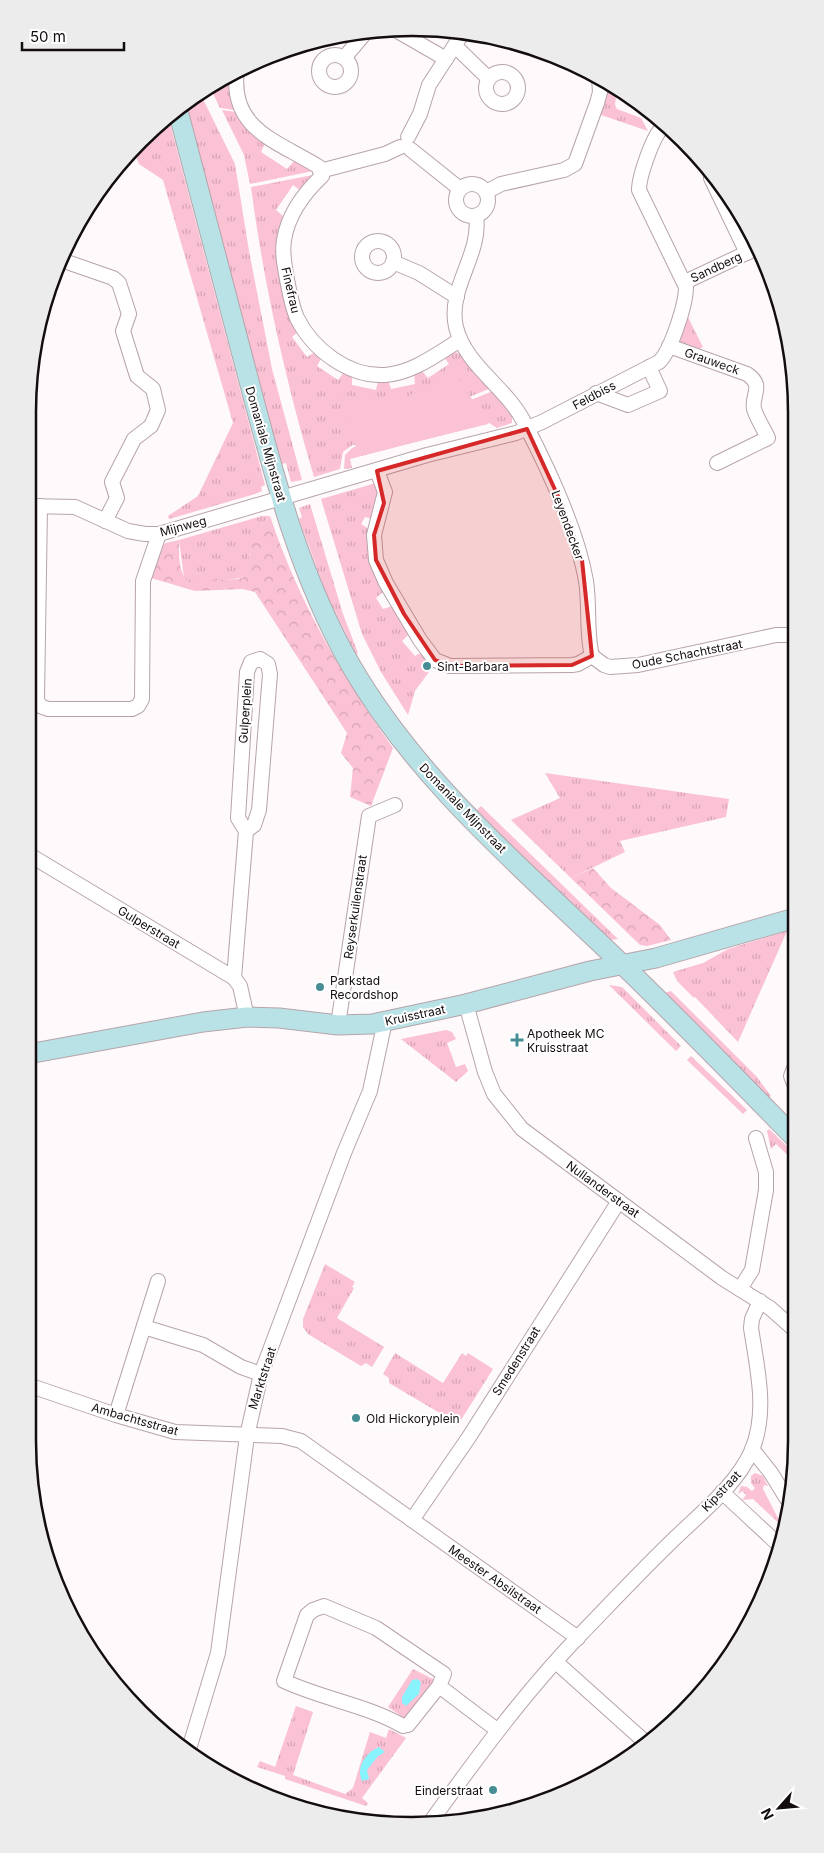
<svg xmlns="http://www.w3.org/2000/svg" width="824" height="1853" viewBox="0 0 824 1853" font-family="Inter,sans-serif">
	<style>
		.grass { fill: url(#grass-tufts) }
		.forest { fill: url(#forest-crowns) }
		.park { fill: #fbc1d4 }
		.water { fill: #88f2fd }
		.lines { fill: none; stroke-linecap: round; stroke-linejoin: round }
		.street-casing { stroke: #b7a4aa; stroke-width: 16 }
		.secondary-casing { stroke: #b7a4aa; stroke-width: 21 }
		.street { stroke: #fff; stroke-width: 14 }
		.secondary { stroke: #b8e2e6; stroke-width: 19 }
		.marked { fill: #d62828; fill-opacity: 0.2; stroke: #d62828; stroke-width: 4; stroke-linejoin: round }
		.poi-dot { fill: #468d94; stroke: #fff; stroke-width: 2 }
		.labels { text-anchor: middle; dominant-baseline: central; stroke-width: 4; stroke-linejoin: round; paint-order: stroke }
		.street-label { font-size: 12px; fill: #130d0f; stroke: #fff }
		.poi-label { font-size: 12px; fill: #130d0f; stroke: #fff; text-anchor: start }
		.rim { fill: none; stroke: #130d0f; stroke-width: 2.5 }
	</style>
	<defs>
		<pattern id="grass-tufts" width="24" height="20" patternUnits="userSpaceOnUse" patternTransform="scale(1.25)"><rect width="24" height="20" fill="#fbc1d4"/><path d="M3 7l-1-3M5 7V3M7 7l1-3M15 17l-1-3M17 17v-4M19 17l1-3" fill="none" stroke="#d6a5b5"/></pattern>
		<pattern id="forest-crowns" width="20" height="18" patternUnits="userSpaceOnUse" patternTransform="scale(1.25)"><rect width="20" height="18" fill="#fbc1d4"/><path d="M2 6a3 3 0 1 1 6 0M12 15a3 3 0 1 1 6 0" fill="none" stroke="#d6a5b5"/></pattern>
	</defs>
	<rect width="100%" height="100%" fill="#fef9fb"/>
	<g class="grass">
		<path d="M220,81L229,84L230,97L234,110L220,108L210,87Z"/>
		<path d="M605,82L617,88L615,105L617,109L641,118L648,131L598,114Z"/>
		<path d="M200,93L235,164L249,251L272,369L302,480L291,482L286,463L282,464L205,189L185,103Z"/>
		<path d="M222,110L236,112L265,143L261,152L287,169L294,161L313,171L250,184L244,155Z"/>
		<path d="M168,116L265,485L261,487L262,491L255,494L169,519L168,516L198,496L233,423L163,180L139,164L134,153L138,144Z"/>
		<path d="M313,175L300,190L293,185L276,210L284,217C267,256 286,294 298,332L292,337L307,357L315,352L322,357L317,366L338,380L344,372L352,375V385L376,390L378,381L388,380L391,389L415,384L414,374L421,370L428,378L449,364L444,357L455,352L462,355L491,388L351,446L343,452L340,469L314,477C286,382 264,286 251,187Z"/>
		<path d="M686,313L703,347L694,352L679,347L678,340Z"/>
		<path d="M493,391L512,414V423L497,428L489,423L350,459L352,468L344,469L345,455L352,448Z"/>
		<path d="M376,483L380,490L372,519L365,517L361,524L369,529L383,592L376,598L383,609L393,606L409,634L402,641L415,656L422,652L434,665L415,691L408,715L381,672L362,634L321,499Z"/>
		<path d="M310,504L343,614L358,653L356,654L326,593L299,519L302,517L299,508Z"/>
		<path d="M262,516H270C260,525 254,538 250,551C248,559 250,567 248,576C229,581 208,582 188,582L184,578L179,540Z"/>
		<path d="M545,773L729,799L726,817L620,841L625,852L571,878L511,820L560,798Z"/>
		<path d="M481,806L618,939L610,940L476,811Z"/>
		<path d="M787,931L738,1042L695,997L694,998L677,981L673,972L703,963L728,949Z"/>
		<path d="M609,985L622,987L681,1046L676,1051Z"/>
		<path d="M671,991L757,1077L771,1096L768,1098L664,993Z"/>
		<path d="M446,1030L452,1032L456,1039L447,1043L456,1067L465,1064L468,1071L456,1082L401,1039Z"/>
		<path d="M691,1056L747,1110L743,1114L687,1060Z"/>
		<path d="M769,1129L796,1155V1163L776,1144L771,1149L767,1131Z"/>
		<path d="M325,1264L355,1282L352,1287L354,1288L337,1318L384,1347L372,1367L366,1363L361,1366L308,1334L303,1327V1319Z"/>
		<path d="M395,1353L443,1383L462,1353L466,1356L468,1353L493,1369L461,1420L455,1422L389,1383V1378L383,1374Z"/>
		<path d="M755,1473L763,1476L768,1486L764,1485L763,1489L782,1526L753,1499L742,1500L746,1495L742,1491L738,1494L741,1486L747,1487L752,1491L755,1488L751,1483V1476Z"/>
		<path d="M413,1669L437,1681L407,1720L388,1707Z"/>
		<path d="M296,1706L313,1712L293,1775L345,1794L353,1788L370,1732L386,1738L389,1729L406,1738L362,1798L368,1803L366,1806L285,1779V1776L257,1767L260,1761L275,1767Z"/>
	</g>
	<g class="forest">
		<path d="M270,516C298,600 342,677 393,748L371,806L350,797L353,768L341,753L347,733L255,592L242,589L195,591L151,578L161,546L166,543L179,540C179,553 178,572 188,582L238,579L247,576C250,567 248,559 250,551C253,537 260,525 270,516Z"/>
		<path d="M593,868L611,888L660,925L671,940L647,946L640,945L571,878Z"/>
	</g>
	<path class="park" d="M455,373L488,424L359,456L338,395L402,399Z"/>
	<g class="water">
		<path d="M417,1679L421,1682L419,1694L406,1706L402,1703V1697L412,1680Z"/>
		<path d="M379,1747L385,1752L378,1756L367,1770L369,1779L362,1781C355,1767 367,1752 379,1747Z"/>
	</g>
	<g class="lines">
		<g class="street-casing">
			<g id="street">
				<path d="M394,29L446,59"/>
				<path d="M455,46L488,78"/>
				<circle cx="335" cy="71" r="16"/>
				<path d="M344,58L366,32"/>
				<path d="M237,70C229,130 278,141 319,167L322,176C304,193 288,215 284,240C282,252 284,262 286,274C289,289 291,304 297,318C313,350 349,377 385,375C413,373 437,354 460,340"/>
				<circle cx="502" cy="88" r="16"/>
				<path d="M408,137L420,114L429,85L464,31"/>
				<path d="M410,149L460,189"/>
				<path d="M320,171L385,154L400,147"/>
				<path d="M711,178L747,253"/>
				<circle cx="472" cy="200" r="16"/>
				<path d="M486,192L501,184L564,170L575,164L597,103L600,92L599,79"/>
				<path d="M476,216C482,254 447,288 456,327C465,365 506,387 524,422C548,468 577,529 586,581C590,606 586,633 592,656"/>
				<circle cx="378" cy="257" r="16"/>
				<path d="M61,260L113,278L119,283L129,314L123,331L137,376L153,389L158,410L151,426L134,439L112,482L117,498L105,521"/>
				<path d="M393,262L419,273L457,297"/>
				<path d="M685,282L757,248"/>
				<path d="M669,346L747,374C765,386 751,395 754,409C757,419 764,429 768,438L717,463"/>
				<path d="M596,393L628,405L660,391L649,367"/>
				<path d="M377,471L385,492L374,535L376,560L386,583L420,640L435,660L450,666L572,665L578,664L592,656"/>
				<path d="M28,506L75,507L128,531L145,534H159L427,455L516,433L542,422L659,362C671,351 686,304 686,287L639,190C639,177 653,135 663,127"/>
				<path d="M40,506L37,700L40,706L48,709H132L138,706L142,699L143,581L159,534"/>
				<path d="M592,656L604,665L610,667L638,665L776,635H794"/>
				<path d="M28,854L234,978L240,986L247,1017"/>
				<path d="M234,978L246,831L238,818L247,672L251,662L260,659L268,664L270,674L259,810L254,825L246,831"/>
				<path d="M466,1004L485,1072L494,1094L522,1129L722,1278L770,1308L796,1331"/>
				<path d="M338,1025L369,816L395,805"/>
				<path d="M795,1066L791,1076L795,1086"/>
				<path d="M740,1289L752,1270L766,1190V1172L756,1138"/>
				<path d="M144,1327L203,1345L241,1367L261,1374"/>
				<path d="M28,1385L116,1415L175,1432L282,1436L301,1441L578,1638"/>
				<path d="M116,1415L158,1281"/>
				<path d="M752,1449L771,1473L787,1499"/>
				<path d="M722,1492L779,1545"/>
				<path d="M412,1520L469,1437L619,1201"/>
				<path d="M556,1662L644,1741"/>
				<path d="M439,1686L408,1725L403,1726C366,1705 323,1699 284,1681L307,1615L313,1610L324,1606L376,1628L444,1674L439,1686L497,1730"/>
				<path d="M189,1749L218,1653L247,1436L261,1374L344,1153L370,1091L385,1021"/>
				<path d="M429,1824C476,1759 524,1693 580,1635C610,1604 639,1573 670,1543C697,1516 736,1487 752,1450C768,1411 757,1368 751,1328L752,1319L760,1301"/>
			</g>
		</g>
		<g class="secondary-casing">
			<g id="secondary">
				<path d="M177,107C199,194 222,280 245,366C272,468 297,571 350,664C419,784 527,872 625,967C683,1023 739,1081 796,1139"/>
				<path d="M28,1054L203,1022L247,1017L279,1018L338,1025L372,1024L466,1004L590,971L656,958L795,918"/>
			</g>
		</g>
		<use href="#street" class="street"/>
		<use href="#secondary" class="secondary"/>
	</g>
	<path class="marked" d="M527,429L563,507L582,560L592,656L572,665L450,666L435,660L404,614L376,560L374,535L384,503L377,471Z"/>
	<g class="poi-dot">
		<circle cx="427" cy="666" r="5"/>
		<circle cx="320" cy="987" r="5"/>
		<path d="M514.5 1032.5h5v5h5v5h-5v5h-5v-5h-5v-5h5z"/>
		<circle cx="356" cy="1418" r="5"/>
		<circle cx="493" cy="1790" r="5"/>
	</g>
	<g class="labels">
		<g class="street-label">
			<text transform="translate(716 267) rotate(-25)">Sandberg</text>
			<text transform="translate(291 290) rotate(77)">Finefrau</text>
			<text transform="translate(712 361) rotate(19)">Grauweck</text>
			<text transform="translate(594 395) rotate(-28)">Feldbiss</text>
			<text transform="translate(266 444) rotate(74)">Domaniale Mijnstraat</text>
			<text transform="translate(568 525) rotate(70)">Leyendecker</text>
			<text transform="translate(183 526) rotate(-15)">Mijnweg</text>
			<text transform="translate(687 654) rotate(-11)">Oude Schachtstraat</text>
			<text transform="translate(245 711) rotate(-86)">Gulperplein</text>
			<text transform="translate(463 808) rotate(46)">Domaniale Mijnstraat</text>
			<text transform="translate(355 907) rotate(-82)">Reyserkuilenstraat</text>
			<text transform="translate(149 927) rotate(31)">Gulperstraat</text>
			<text transform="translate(415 1015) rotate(-12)">Kruisstraat</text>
			<text transform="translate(603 1189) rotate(36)">Nullanderstraat</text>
			<text transform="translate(516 1361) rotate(-58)">Smedenstraat</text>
			<text transform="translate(262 1378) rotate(-72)">Marktstraat</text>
			<text transform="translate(135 1419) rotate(16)">Ambachtsstraat</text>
			<text transform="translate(721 1491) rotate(-47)">Kipstraat</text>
			<text transform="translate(495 1579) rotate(35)">Meester Absilstraat</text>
		</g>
		<g class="poi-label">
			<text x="437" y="666">Sint-Barbara</text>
			<text x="330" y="980">Parkstad<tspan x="330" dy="14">Recordshop</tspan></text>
			<text x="527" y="1033">Apotheek MC<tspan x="527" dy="14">Kruisstraat</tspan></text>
			<text x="366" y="1418">Old Hickoryplein</text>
			<text x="483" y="1790" text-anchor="end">Einderstraat</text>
		</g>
	</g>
	<path d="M0 0H824V1853H0ZM412 36H412A376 376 0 0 1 788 412V1441A376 376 0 0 1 412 1817H412A376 376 0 0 1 36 1441V412A376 376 0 0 1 412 36Z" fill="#ececec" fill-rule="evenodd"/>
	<path class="rim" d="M412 36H412A376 376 0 0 1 788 412V1441A376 376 0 0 1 412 1817H412A376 376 0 0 1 36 1441V412A376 376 0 0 1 412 36Z"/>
	<g transform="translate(779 1808) rotate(243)" stroke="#ffffff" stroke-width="4" paint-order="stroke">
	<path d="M0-4L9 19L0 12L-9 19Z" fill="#130d0f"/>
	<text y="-8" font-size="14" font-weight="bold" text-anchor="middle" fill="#130d0f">N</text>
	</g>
	<path d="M22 42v8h102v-8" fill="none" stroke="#130d0f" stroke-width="2.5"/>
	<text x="30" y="42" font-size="15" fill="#130d0f" stroke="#ffffff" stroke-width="4" paint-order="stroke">50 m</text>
</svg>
